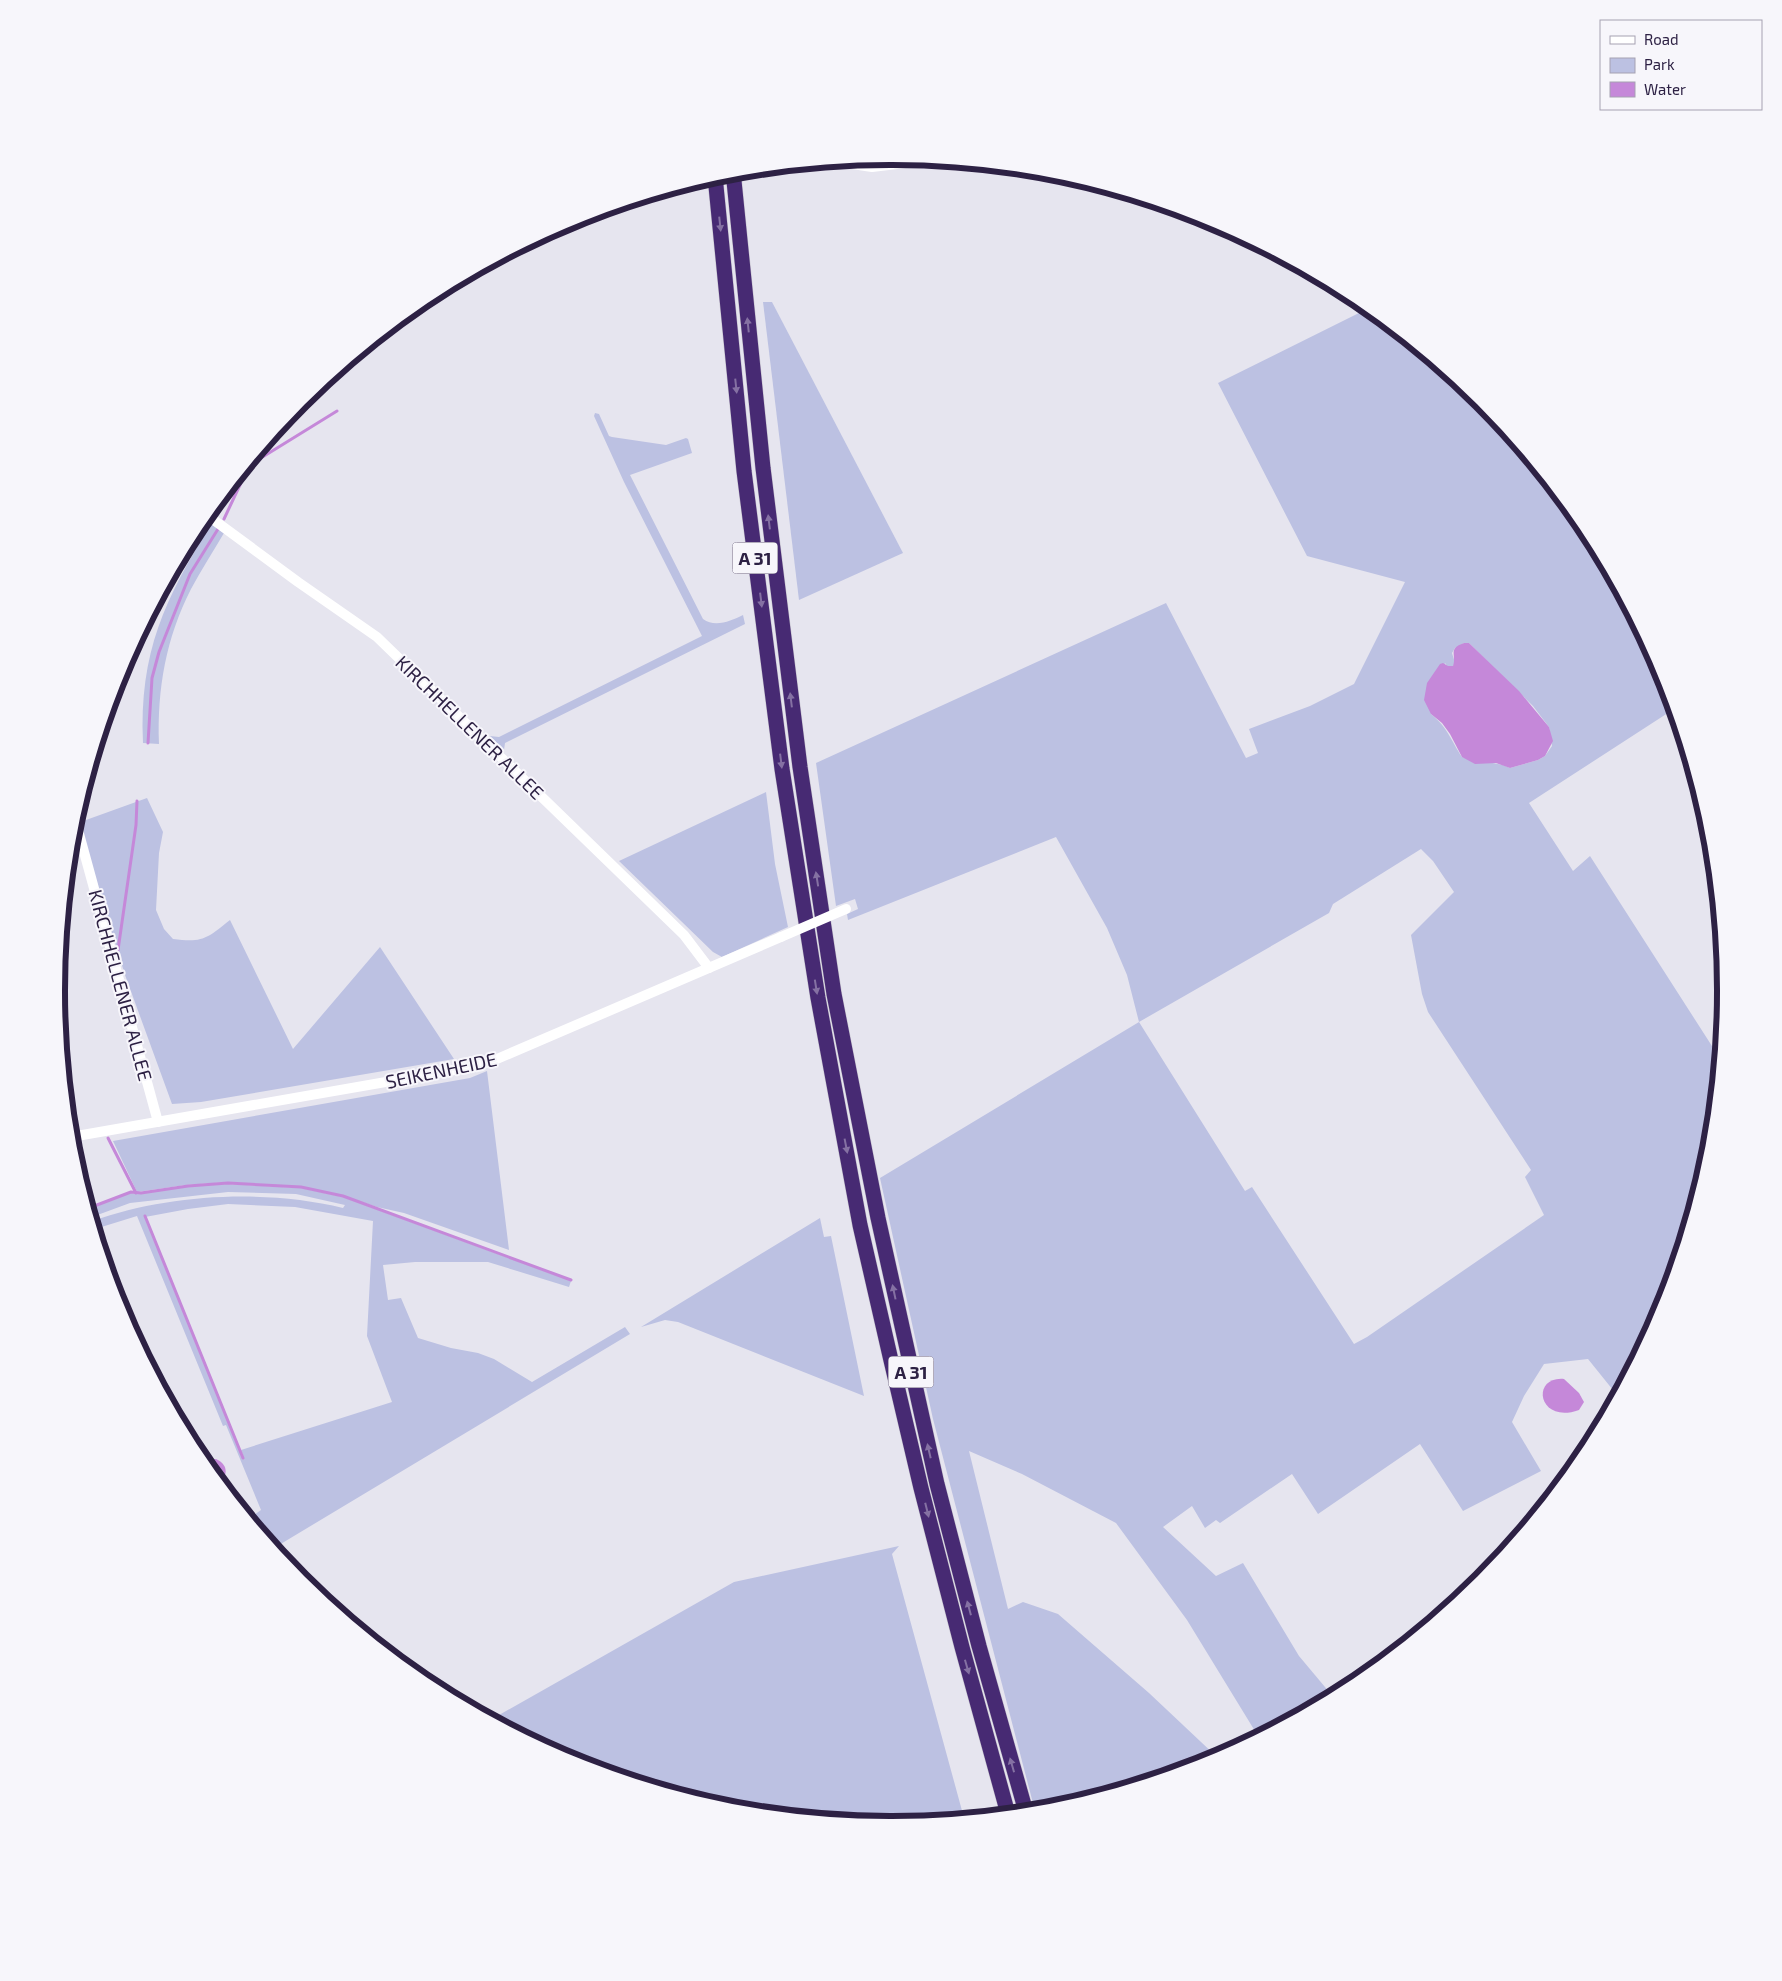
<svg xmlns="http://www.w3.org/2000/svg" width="1782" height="1981" viewBox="0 0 1782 1981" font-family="'Exo 2',sans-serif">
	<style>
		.green { fill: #bcc1e2; fill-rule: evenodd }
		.water { fill: #c588d9 }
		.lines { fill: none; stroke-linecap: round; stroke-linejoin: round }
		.stream { stroke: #c588d9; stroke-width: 3 }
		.motorway-casing { stroke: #c4c1cb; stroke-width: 16 }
		.minor { stroke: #fff; stroke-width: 10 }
		.motorway { stroke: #472a73; stroke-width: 15 }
		.minor-bridge { stroke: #fff; stroke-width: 10 }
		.oneway { fill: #8571a3 }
		.labels { text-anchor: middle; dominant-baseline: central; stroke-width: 4; stroke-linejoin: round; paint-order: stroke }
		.shield { fill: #f7f6fb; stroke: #6a617b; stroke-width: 1 }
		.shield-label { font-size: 18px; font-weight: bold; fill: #2d2144 }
		.street-label { font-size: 19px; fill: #2d2144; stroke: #f7f6fb }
		.rim { fill: none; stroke: #2d2144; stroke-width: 6 }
	</style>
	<rect width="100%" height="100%" fill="#e6e5ef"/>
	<g class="green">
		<path d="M763,302H772L903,553L799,600Z"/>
		<path d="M1369,308L1481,400L1585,527L1662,671L1674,709L1529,803L1573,871L1590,856L1719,1057L1710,1154L1662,1310L1617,1395L1588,1359L1544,1364L1524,1396L1512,1422L1541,1471L1463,1511L1420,1444L1318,1514L1292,1474L1220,1523L1216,1520L1205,1528L1192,1506L1163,1527L1216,1576L1243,1563L1299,1656L1330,1693L1319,1704L1258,1736L1187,1620L1116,1523L1022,1474L969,1451L1008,1609L1023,1602L1058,1614L1149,1693L1218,1758L1210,1762L1054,1809L1035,1811L933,1419L880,1178L1139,1022L1127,975L1107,928L1056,837L848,920L847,914L858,909L855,899L836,906L816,763L1166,603L1246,758L1258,753L1249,729L1310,706L1354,684L1405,582L1307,556L1218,383ZM1464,643H1469L1533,706L1549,727L1552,746L1545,756L1538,760L1510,768L1503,765L1462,757C1450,739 1449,729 1431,714L1445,663L1447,666H1453L1455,663L1452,653L1455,648ZM1421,849L1433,861L1454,892L1411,935L1422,994L1428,1012L1531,1170L1525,1177L1544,1215L1367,1337L1354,1344L1252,1187L1245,1191L1139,1022L1329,913L1333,904Z"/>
		<path d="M595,413L599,414L609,436L612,437L666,445L686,438L688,439L692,453L630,475L703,619C715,628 731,621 743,615L745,624L505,743L504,750L490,736L499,737L702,636L624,482L594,416Z"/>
		<path d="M211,524L224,533C213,552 201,570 191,589C166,638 157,689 159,744L143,743C139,652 165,599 211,524Z"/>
		<path d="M766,792L775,864L788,927L722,957L713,952L619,861Z"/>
		<path d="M147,798L163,832L159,853L156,910L164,929L173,939C204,943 207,938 230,920L293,1049L380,947L454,1059L201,1102L172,1104L125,975L80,828L82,822L86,820Z"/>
		<path d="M487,1071L509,1250L404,1213L377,1207L344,1196L301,1187L228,1182L186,1185L137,1192L113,1141L470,1078Z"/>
		<path d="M227,1184L301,1188L343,1197L571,1281L569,1287L488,1262H415L383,1265L388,1300L401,1298L418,1338L451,1348L478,1353L494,1359L532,1382L625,1327L630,1334L274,1548L250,1518L261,1510L226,1425L223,1426L137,1216L95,1229L93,1221C168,1194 266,1189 343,1208L345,1205L296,1194L228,1192L130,1203L92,1217L89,1208L131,1193L141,1194L188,1186ZM228,1204L295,1207L373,1221L367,1336L392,1402L241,1450L244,1458L243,1459L145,1217L188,1209Z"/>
		<path d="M820,1218L824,1237L831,1236L864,1396L678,1322L665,1320L641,1327Z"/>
		<path d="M899,1546L892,1554L964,1818L891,1825L728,1809L571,1762L492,1719L734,1582Z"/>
	</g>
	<g class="water">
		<path d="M1464,643H1469L1519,691L1549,727L1553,741L1545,756L1538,760L1510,768L1496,763L1475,764L1462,757L1450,734L1442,723L1431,714L1424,700L1427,683L1440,664L1443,663L1448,666H1453C1457,655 1447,649 1464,643Z"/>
		<path d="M1564,1379L1579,1393L1584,1402L1579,1410C1538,1425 1530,1376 1564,1379Z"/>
		<path d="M216,1459C227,1464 229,1474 220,1482L203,1461Z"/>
	</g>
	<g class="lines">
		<g class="stream">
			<path d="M224,519L247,470L251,464L337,411"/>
			<path d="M148,743L152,678L159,652L190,574L218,529"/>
			<path d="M118,950L136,825L137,801"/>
			<path d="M108,1138L136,1193"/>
			<path d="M89,1208L131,1192L141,1193L188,1186L228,1183L301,1187L343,1196L571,1280"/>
			<path d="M145,1216L243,1458"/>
		</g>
		<g class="motorway-casing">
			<g id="motorway">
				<path d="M733,171L763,468L800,767L834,994L878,1218L937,1484L979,1646L1026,1812"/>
				<path d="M715,176L744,471L782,769L818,998L860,1225L890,1356L921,1488L962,1647L1008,1814"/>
			</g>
		</g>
		<g class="minor">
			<path d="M833,161L872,167L930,160"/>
			<path d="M207,515L298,582L377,637L684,935L709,968"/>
			<path d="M75,819L158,1122"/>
			<path d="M71,1137L466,1068L490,1062L781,937"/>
		</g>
		<use href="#motorway" class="motorway"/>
		<path class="minor-bridge" d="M781,937L846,909"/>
	</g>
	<defs><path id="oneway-solid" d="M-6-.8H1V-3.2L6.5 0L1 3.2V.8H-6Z" transform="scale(1.25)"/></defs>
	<g class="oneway">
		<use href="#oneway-solid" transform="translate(720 224) rotate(84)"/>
		<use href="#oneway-solid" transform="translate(748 325) rotate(-96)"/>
		<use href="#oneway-solid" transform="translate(736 386) rotate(84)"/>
		<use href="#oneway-solid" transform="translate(769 522) rotate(-97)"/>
		<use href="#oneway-solid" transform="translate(761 600) rotate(83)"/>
		<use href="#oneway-solid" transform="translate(791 700) rotate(-97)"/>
		<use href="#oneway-solid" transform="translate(781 761) rotate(83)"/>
		<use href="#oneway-solid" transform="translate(817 879) rotate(-99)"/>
		<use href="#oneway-solid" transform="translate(816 987) rotate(81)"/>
		<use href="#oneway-solid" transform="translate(846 1146) rotate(79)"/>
		<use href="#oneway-solid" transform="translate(894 1292) rotate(-102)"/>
		<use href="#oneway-solid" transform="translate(929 1451) rotate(-103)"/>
		<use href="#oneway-solid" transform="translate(927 1510) rotate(76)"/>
		<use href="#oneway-solid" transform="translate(969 1608) rotate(-105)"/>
		<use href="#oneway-solid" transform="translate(967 1667) rotate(74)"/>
		<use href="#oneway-solid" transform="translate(1012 1765) rotate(-106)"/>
	</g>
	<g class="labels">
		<g class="shield">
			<rect x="732.5" y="542.5" width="45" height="31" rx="4"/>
			<rect x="888.5" y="1356.5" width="45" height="31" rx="4"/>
		</g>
		<g class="shield-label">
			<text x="755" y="558">A 31</text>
			<text x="911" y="1372">A 31</text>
		</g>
		<g class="street-label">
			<text transform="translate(470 727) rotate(44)">KIRCHHELLENER ALLEE</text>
			<text transform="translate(121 985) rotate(75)">KIRCHHELLENER ALLEE</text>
			<text transform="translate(441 1070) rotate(-12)">SEIKENHEIDE</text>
		</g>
	</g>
	<path d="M0 0H1782V1981H0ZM890 165H892A825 825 0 0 1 1717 990V991A825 825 0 0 1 892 1816H890A825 825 0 0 1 65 991V990A825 825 0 0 1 890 165Z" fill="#f7f6fb" fill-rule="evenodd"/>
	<path class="rim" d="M890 165H892A825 825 0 0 1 1717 990V991A825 825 0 0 1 892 1816H890A825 825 0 0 1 65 991V990A825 825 0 0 1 890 165Z"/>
	<rect x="1600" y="20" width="162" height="90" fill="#f7f6fb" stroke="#a6a1b2"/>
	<rect x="1610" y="36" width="25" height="8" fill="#ffffff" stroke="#a6a1b2"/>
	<text x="1644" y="45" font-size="15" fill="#2d2144">Road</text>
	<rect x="1610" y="58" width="25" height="15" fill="#bcc1e2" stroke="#a6a1b2"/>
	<text x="1644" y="70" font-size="15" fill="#2d2144">Park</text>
	<rect x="1610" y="82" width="25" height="15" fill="#c588d9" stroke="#a6a1b2"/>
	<text x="1644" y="95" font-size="15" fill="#2d2144">Water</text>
</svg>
